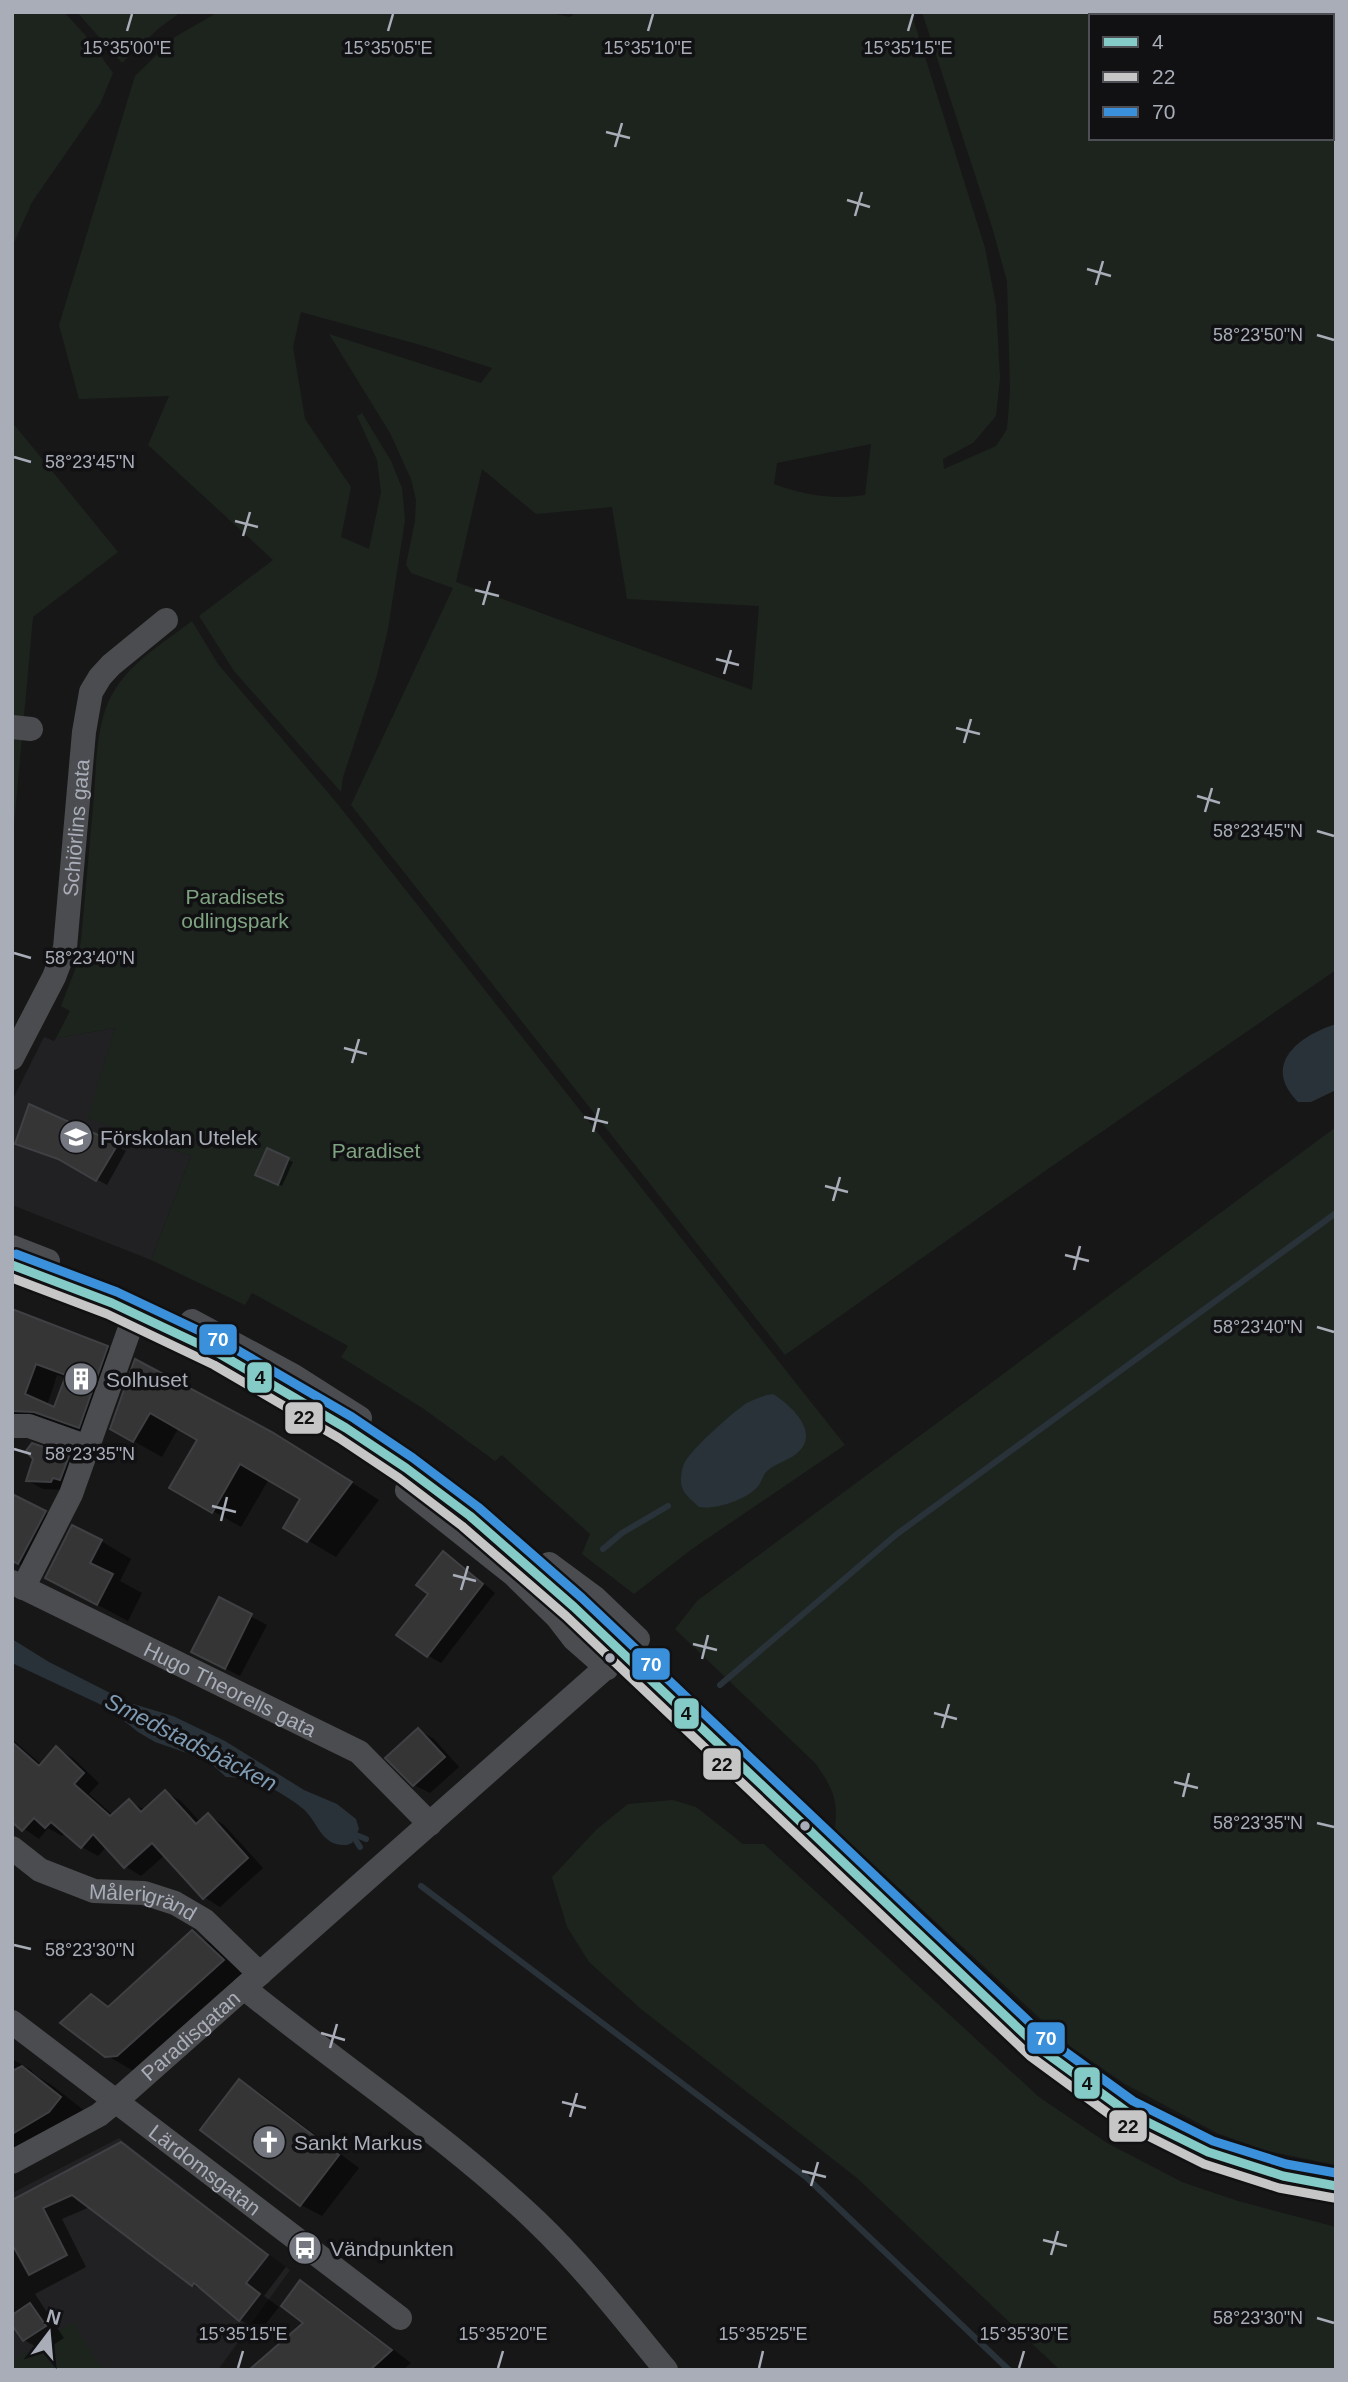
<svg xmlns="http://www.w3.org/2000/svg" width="1348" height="2382" viewBox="0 0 1348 2382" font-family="Helvetica,sans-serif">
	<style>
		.built { fill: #212123 }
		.green { fill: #1d241e; fill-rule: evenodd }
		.water { fill: #2a3239 }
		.shadow { fill: #0007; fill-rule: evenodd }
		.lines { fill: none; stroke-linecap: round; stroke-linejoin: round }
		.stream { stroke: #2a3239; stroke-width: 6 }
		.building { fill: #353536; stroke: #3f4043; stroke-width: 2; fill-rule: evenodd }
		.minor { stroke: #4b4c50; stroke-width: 24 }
		.bus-1-casing { stroke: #111113; stroke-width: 14 }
		.bus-2-casing { stroke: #111113; stroke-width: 14 }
		.bus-3-casing { stroke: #111113; stroke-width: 14 }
		.bus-1 { stroke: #84cac6; stroke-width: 9 }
		.bus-2 { stroke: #c6c6c6; stroke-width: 9 }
		.bus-3 { stroke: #3a90db; stroke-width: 9 }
		.ticks { fill: none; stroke: #a8adb8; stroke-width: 2.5 }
		.bus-dot { fill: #a8adb8; stroke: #111113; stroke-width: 2.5 }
		.labels { text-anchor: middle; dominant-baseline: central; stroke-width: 7; stroke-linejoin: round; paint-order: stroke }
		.street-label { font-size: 21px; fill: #a8adb8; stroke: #111113 }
		.park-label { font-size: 21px; fill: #7fa381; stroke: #111113 }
		.poi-label { font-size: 21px; fill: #a8adb8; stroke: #111113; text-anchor: start }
		.water-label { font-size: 23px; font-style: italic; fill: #7f9bb3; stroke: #111113 }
		.ticks-label { font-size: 18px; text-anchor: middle; fill: #a8adb8; stroke: #111113; stroke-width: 7; stroke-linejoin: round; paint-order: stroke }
		.line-badge { stroke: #111113; stroke-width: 2.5 }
		.badge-label { font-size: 19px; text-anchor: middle; font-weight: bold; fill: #fff }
		.pale-badge-label { font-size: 19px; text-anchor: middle; font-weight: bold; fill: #111 }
	</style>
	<rect width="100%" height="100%" fill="#171717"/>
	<g class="built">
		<path d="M115,1028L89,1118L191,1156L151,1260L12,1205V1101L44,1037L54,1041L56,1038Z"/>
		<path d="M119,2138L290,2270L218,2370H12V2193Z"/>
	</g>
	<g class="green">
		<path d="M12,12H64L86,36L113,73L100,104L32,202L12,247Z"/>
		<path d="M77,12H181L159,28L122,63Z"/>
		<path d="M218,12H547L570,17L576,12H911L985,248L996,305L1000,378L996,416L973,443L943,459L944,469L996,446L1007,429L1010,391L1007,281L992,227L922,12H1336V970L1045,1171L785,1355L351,805L453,588L411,573L406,565L415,521L416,500L411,479L390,433L329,334L481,383L492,368L424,346L301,312L293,347L305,419L351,487L341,537L369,549L381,492L377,460L357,416L362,413L391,461L402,488L405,520L388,629L377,675L343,777L341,792L234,671L199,616L273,560L148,445L169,396L79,399L59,325L135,76L175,37ZM1091,16H1332V138H1091ZM871,444L865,495C832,500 805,495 774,484L777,463ZM482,469L536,514L612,507L627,599L759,606L752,690L456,582Z"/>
		<path d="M12,422L118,552L33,617L12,847Z"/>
		<path d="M192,621L218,664L336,802L845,1445L692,1549L634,1594L582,1554L590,1534L502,1455L495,1461L424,1409L341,1357L348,1346L252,1293L245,1305L151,1260L191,1156L88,1118L115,1028L56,1038L70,1011L61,1006L75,970L81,941C85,896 89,852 93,807C97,769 94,721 116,688C134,660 166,641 192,621Z"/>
		<path d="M1336,1127V2165L1267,2151L1217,2133L1125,2084L1071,2047L835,1829C838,1798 833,1789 816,1764L675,1629L697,1601Z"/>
		<path d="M673,1800L696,1807L743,1844H764L1039,2097L1107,2143L1182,2182L1238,2201L1336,2227V2370H1060L857,2178L641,2009L589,1962L567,1927L552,1877L597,1829L628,1804Z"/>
		<path d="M73,2322L103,2370H12V2361Z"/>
	</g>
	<g class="water">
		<path d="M1336,1024V1090L1311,1102H1298C1261,1065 1298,1036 1336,1024Z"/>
		<path d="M773,1394C791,1405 822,1434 796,1454C787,1461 776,1463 767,1471C763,1475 762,1480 759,1485C749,1499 716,1510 699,1507C691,1499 681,1493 681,1481C681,1476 682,1468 684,1464C689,1451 734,1411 747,1403C755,1399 764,1395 773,1394Z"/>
		<path d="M12,1639L49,1662L130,1703L173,1716L225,1741L304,1790L337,1804L356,1819L359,1829L352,1843L347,1845C320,1847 318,1820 302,1808C281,1791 253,1777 226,1777L207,1760L155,1742L138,1732L108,1708L12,1663Z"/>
	</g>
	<g class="shadow">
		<path d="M17,1143L117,1146L126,1151L107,1185L70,1164Z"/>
		<path d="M268,1150L293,1162L282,1186L262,1177Z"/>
		<path d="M12,1311L107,1347L129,1360L101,1439L12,1424ZM57,1375L67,1378L55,1410L47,1406Z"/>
		<path d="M136,1361L301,1450L379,1500L336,1557L285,1527L302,1498L269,1479L241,1527L171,1487L199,1439L179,1427L162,1457L112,1429Z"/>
		<path d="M68,1458L83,1466L67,1490L43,1489L28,1481Z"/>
		<path d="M45,1512L66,1525L41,1575L12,1561Z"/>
		<path d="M101,1541L131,1559L120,1581L142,1593L128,1621L47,1578Z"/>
		<path d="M443,1553L457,1561L495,1593L441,1663L427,1655L430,1594Z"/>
		<path d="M220,1600L267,1625L240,1676L209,1660Z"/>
		<path d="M419,1730L434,1739L459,1767L430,1793L414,1785Z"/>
		<path d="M12,1739L42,1765L57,1748L73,1758L99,1783L89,1794L113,1815L129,1801L145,1810L165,1792L181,1801L200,1822L208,1815L224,1825L263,1868L220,1907L204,1897L165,1855L141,1876L125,1866L107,1846L98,1856L82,1847L65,1832L62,1836L48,1828L39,1839L12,1820Z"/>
		<path d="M193,1933L226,1952L253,1978L137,2073L106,2055L91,1996L110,2007Z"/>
		<path d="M12,2059L31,2070L35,2075L53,2086L90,2115L12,2167Z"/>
		<path d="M240,2081L260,2093L359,2168L322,2216L301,2205L203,2130Z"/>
		<path d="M121,2144L141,2156L286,2267L264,2296L279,2307L260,2331L240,2320L209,2294L193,2285L90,2207L62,2219L86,2267L35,2294L64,2338L44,2351L24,2340L12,2322V2201Z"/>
		<path d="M300,2282L321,2294L411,2363L403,2370H252L306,2323Z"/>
	</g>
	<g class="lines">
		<g class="stream">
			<path d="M603,1549L622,1533L668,1506"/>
			<path d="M720,1685L897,1534L1336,1213"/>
			<path d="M349,1832L366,1839"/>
			<path d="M353,1836L360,1847"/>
			<path d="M421,1886L806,2177L1009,2370"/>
		</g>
	</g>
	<g class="building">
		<path d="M29,1104L118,1144L96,1181L58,1159L15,1144Z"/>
		<path d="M267,1148L289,1158L278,1185L255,1175Z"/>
		<path d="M12,1309L108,1346L79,1428L34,1412L12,1411ZM36,1364L66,1375L54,1407L25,1394Z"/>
		<path d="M135,1359L272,1432L352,1482L307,1542L283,1528L300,1499L240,1464L212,1513L169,1488L197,1440L150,1413L133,1442L110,1429Z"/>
		<path d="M32,1443L69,1456L60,1480L53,1478L51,1482L26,1481L33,1459L26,1451Z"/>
		<path d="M12,1494L46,1511L18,1564L12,1561Z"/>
		<path d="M72,1525L102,1540L90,1563L113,1574L97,1605L45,1578Z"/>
		<path d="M443,1551L483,1584L427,1657L396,1635L428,1594L416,1585Z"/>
		<path d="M219,1597L252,1614L225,1669L191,1652Z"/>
		<path d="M418,1728L445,1757L413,1786L385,1758Z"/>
		<path d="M12,1742L39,1766L56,1746L84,1773L74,1784L110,1816L129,1799L141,1812L165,1790L196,1824L208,1813L248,1858L203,1899L152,1843L124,1868L93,1834L81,1848L51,1822L45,1828L34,1818L22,1831L12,1822Z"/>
		<path d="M192,1930L224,1960L117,2056L105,2057L60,2023L91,1994L108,2007Z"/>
		<path d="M22,2066L61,2097L49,2112L12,2134V2071Z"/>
		<path d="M239,2079L339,2155L300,2206L200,2130Z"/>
		<path d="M121,2142L268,2255L246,2283L260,2294L239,2321L194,2283L192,2286L72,2195L43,2208L67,2255L29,2275L12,2244V2200Z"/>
		<path d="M300,2280L392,2350L370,2370H249L303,2323L281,2306Z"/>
		<path d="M30,2303L46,2326L23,2341L12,2325V2315Z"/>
	</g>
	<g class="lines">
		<g class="minor">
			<path d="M12,727L31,729"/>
			<path id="s1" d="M12,1058L54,977L65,948L84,732L91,692L100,677L111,665L166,620"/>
			<path d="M12,1247L48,1261"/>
			<path d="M12,1265L112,1303L220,1354L346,1428L406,1468L470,1516L574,1607L1038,2047L1127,2112L1208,2152L1283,2176L1336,2186"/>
			<path d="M192,1321L294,1376L360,1418"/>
			<path d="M12,1426H29L88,1447"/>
			<path d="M407,1490L513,1574L557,1617L574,1639L607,1668"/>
			<path id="s2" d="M12,1582L359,1752L430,1824"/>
			<path d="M23,1588L71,1494L130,1328"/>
			<path id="s3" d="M12,1848L40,1870L94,1891L144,1893L175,1903L204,1920L260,1974"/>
			<path d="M244,1988C340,2066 446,2135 536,2221C584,2267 624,2319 666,2370"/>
			<path id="s4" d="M12,2022L400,2318"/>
			<path id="s5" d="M12,2162L99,2115L116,2101L638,1639L595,1598L549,1564"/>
		</g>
		<g class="bus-1-casing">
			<path id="bus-1" d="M12,1265L112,1303L220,1354L346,1428L406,1468L470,1516L574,1607L1038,2047L1127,2112L1208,2152L1283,2176L1336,2186"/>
		</g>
		<g class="bus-2-casing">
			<path id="bus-2" d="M12,1278L107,1314L214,1365L339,1438L399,1478L462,1526L566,1616L1030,2056L1120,2122L1204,2164L1279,2188L1334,2198"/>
		</g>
		<g class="bus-3-casing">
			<path id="bus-3" d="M16,1254L117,1292L225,1343L352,1417L413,1458L478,1507L582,1598L1046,2038L1133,2101L1213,2141L1286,2164L1336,2173"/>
		</g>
		<use href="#bus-1" class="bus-1"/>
		<use href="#bus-2" class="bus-2"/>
		<use href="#bus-3" class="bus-3"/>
	</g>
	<path class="ticks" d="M127,31L132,14M388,31L393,14M648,31L653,14M908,31L913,14M606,132L630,138M615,147L622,123M847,200L870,207M855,216L862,192M1087,269L1111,276M1096,285L1103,261M1317,335L1334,340M14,457L31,462M235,521L258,527M243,536L250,512M475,590L499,596M483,605L490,581M716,659L739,665M724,674L731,650M956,728L980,734M964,743L971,719M1197,796L1220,803M1205,812L1212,788M1317,831L1334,836M14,953L31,958M344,1048L367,1054M352,1063L359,1039M584,1117L608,1123M593,1132L599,1108M825,1186L848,1192M833,1201L840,1177M1065,1255L1089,1261M1074,1270L1080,1246M1317,1327L1334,1332M14,1449L31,1454M212,1506L236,1512M221,1521L227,1497M453,1575L476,1581M461,1590L468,1566M693,1644L717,1650M702,1659L708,1635M934,1713L957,1719M942,1728L949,1704M1174,1782L1198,1788M1183,1797L1189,1773M1317,1823L1334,1827M14,1945L31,1949M321,2033L345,2040M330,2048L337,2024M562,2102L586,2108M570,2117L577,2093M802,2171L826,2177M811,2186L818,2162M1043,2240L1067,2246M1051,2255L1058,2231M1317,2318L1334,2323M238,2368L243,2351M498,2368L503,2351M759,2368L763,2351M1019,2368L1024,2351"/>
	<defs>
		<g id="school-disc" transform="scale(1.75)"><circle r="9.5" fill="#757880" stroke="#111113"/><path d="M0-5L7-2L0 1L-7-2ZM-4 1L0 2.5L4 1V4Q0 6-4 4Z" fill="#fff"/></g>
		<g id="building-disc" transform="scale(1.75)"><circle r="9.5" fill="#757880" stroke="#111113"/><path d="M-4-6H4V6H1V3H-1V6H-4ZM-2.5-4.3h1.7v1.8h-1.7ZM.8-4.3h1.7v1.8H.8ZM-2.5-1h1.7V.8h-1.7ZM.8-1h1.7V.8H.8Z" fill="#fff"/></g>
		<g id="church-disc" transform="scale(1.75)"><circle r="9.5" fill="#757880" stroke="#111113"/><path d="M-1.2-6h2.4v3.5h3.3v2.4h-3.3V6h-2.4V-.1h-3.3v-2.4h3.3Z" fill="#fff"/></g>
		<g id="bus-disc" transform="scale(1.75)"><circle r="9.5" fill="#757880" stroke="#111113"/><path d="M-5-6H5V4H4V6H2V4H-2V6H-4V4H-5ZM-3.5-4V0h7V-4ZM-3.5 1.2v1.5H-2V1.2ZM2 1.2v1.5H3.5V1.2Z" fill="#fff"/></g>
	</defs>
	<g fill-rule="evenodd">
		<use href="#school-disc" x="76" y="1137"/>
		<use href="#building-disc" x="81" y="1379"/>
		<use href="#church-disc" x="269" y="2142"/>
		<use href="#bus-disc" x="305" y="2248"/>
	</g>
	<g class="bus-dot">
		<circle cx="610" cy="1658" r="6"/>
		<circle cx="805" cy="1826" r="6"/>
	</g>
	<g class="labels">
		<g class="street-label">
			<text stroke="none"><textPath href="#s1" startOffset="243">Schiörlins gata</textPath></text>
			<text stroke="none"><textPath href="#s2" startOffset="243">Hugo Theorells gata</textPath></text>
			<text stroke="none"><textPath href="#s3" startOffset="144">Målerigränd</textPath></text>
			<text stroke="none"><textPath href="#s5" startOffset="220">Paradisgatan</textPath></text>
			<text stroke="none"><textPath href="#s4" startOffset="243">Lärdomsgatan</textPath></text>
		</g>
		<g class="park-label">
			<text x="235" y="896">Paradisets<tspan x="235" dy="24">odlingspark</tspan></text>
			<text x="376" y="1150">Paradiset</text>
		</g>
		<g class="poi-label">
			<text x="100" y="1137">Förskolan Utelek</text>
			<text x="106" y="1379">Solhuset</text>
			<text x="294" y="2142">Sankt Markus</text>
			<text x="330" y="2248">Vändpunkten</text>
		</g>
		<g class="water-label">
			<text transform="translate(191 1742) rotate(27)">Smedstadsbäcken</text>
		</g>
	</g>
	<g class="ticks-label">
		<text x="127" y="54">15°35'00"E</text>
		<text x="388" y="54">15°35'05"E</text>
		<text x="648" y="54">15°35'10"E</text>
		<text x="908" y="54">15°35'15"E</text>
		<text x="1258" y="341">58°23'50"N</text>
		<text x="90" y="468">58°23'45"N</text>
		<text x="1258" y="837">58°23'45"N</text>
		<text x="90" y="964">58°23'40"N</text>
		<text x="1258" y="1333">58°23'40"N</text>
		<text x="90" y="1460">58°23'35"N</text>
		<text x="1258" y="1829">58°23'35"N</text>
		<text x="90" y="1956">58°23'30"N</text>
		<text x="1258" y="2324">58°23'30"N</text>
		<text x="243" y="2340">15°35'15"E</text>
		<text x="503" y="2340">15°35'20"E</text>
		<text x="763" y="2340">15°35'25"E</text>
		<text x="1024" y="2340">15°35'30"E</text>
	</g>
	<g class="line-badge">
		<rect x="198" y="1323" width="40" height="33" rx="7" fill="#3a90db"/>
		<rect x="246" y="1361" width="27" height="33" rx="7" fill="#84cac6"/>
		<rect x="284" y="1401" width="40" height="34" rx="7" fill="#c6c6c6"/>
		<rect x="631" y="1647" width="40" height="34" rx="7" fill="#3a90db"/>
		<rect x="673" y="1697" width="27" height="33" rx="7" fill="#84cac6"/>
		<rect x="702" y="1747" width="40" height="34" rx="7" fill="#c6c6c6"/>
		<rect x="1026" y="2021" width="40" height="34" rx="7" fill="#3a90db"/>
		<rect x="1073" y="2066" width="28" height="34" rx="7" fill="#84cac6"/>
		<rect x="1108" y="2109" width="40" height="34" rx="7" fill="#c6c6c6"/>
	</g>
	<g class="badge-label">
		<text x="218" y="1346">70</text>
		<text x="651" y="1671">70</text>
		<text x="1046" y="2045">70</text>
	</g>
	<g class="pale-badge-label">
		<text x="260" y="1384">4</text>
		<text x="304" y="1424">22</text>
		<text x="686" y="1720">4</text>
		<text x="722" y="1771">22</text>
		<text x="1087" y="2090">4</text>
		<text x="1128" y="2133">22</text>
	</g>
	<rect width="1348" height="2382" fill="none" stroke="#a8adb8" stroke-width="28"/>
	<rect x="1089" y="14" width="245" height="126" fill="#111113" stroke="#4d4f55" stroke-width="2"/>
	<rect x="1103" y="37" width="35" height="10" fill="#84cac6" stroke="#4d4f55" stroke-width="2"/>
	<text x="1152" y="49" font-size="21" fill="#a8adb8">4</text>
	<rect x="1103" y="72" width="35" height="10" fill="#c6c6c6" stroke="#4d4f55" stroke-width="2"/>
	<text x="1152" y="84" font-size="21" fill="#a8adb8">22</text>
	<rect x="1103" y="107" width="35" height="10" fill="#3a90db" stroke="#4d4f55" stroke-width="2"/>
	<text x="1152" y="119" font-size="21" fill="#a8adb8">70</text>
	<g transform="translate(49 2333) rotate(16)" stroke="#111113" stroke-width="5" paint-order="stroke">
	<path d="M0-5L12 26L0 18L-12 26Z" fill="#a8adb8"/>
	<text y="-10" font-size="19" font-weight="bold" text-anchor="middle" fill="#a8adb8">N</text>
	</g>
</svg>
